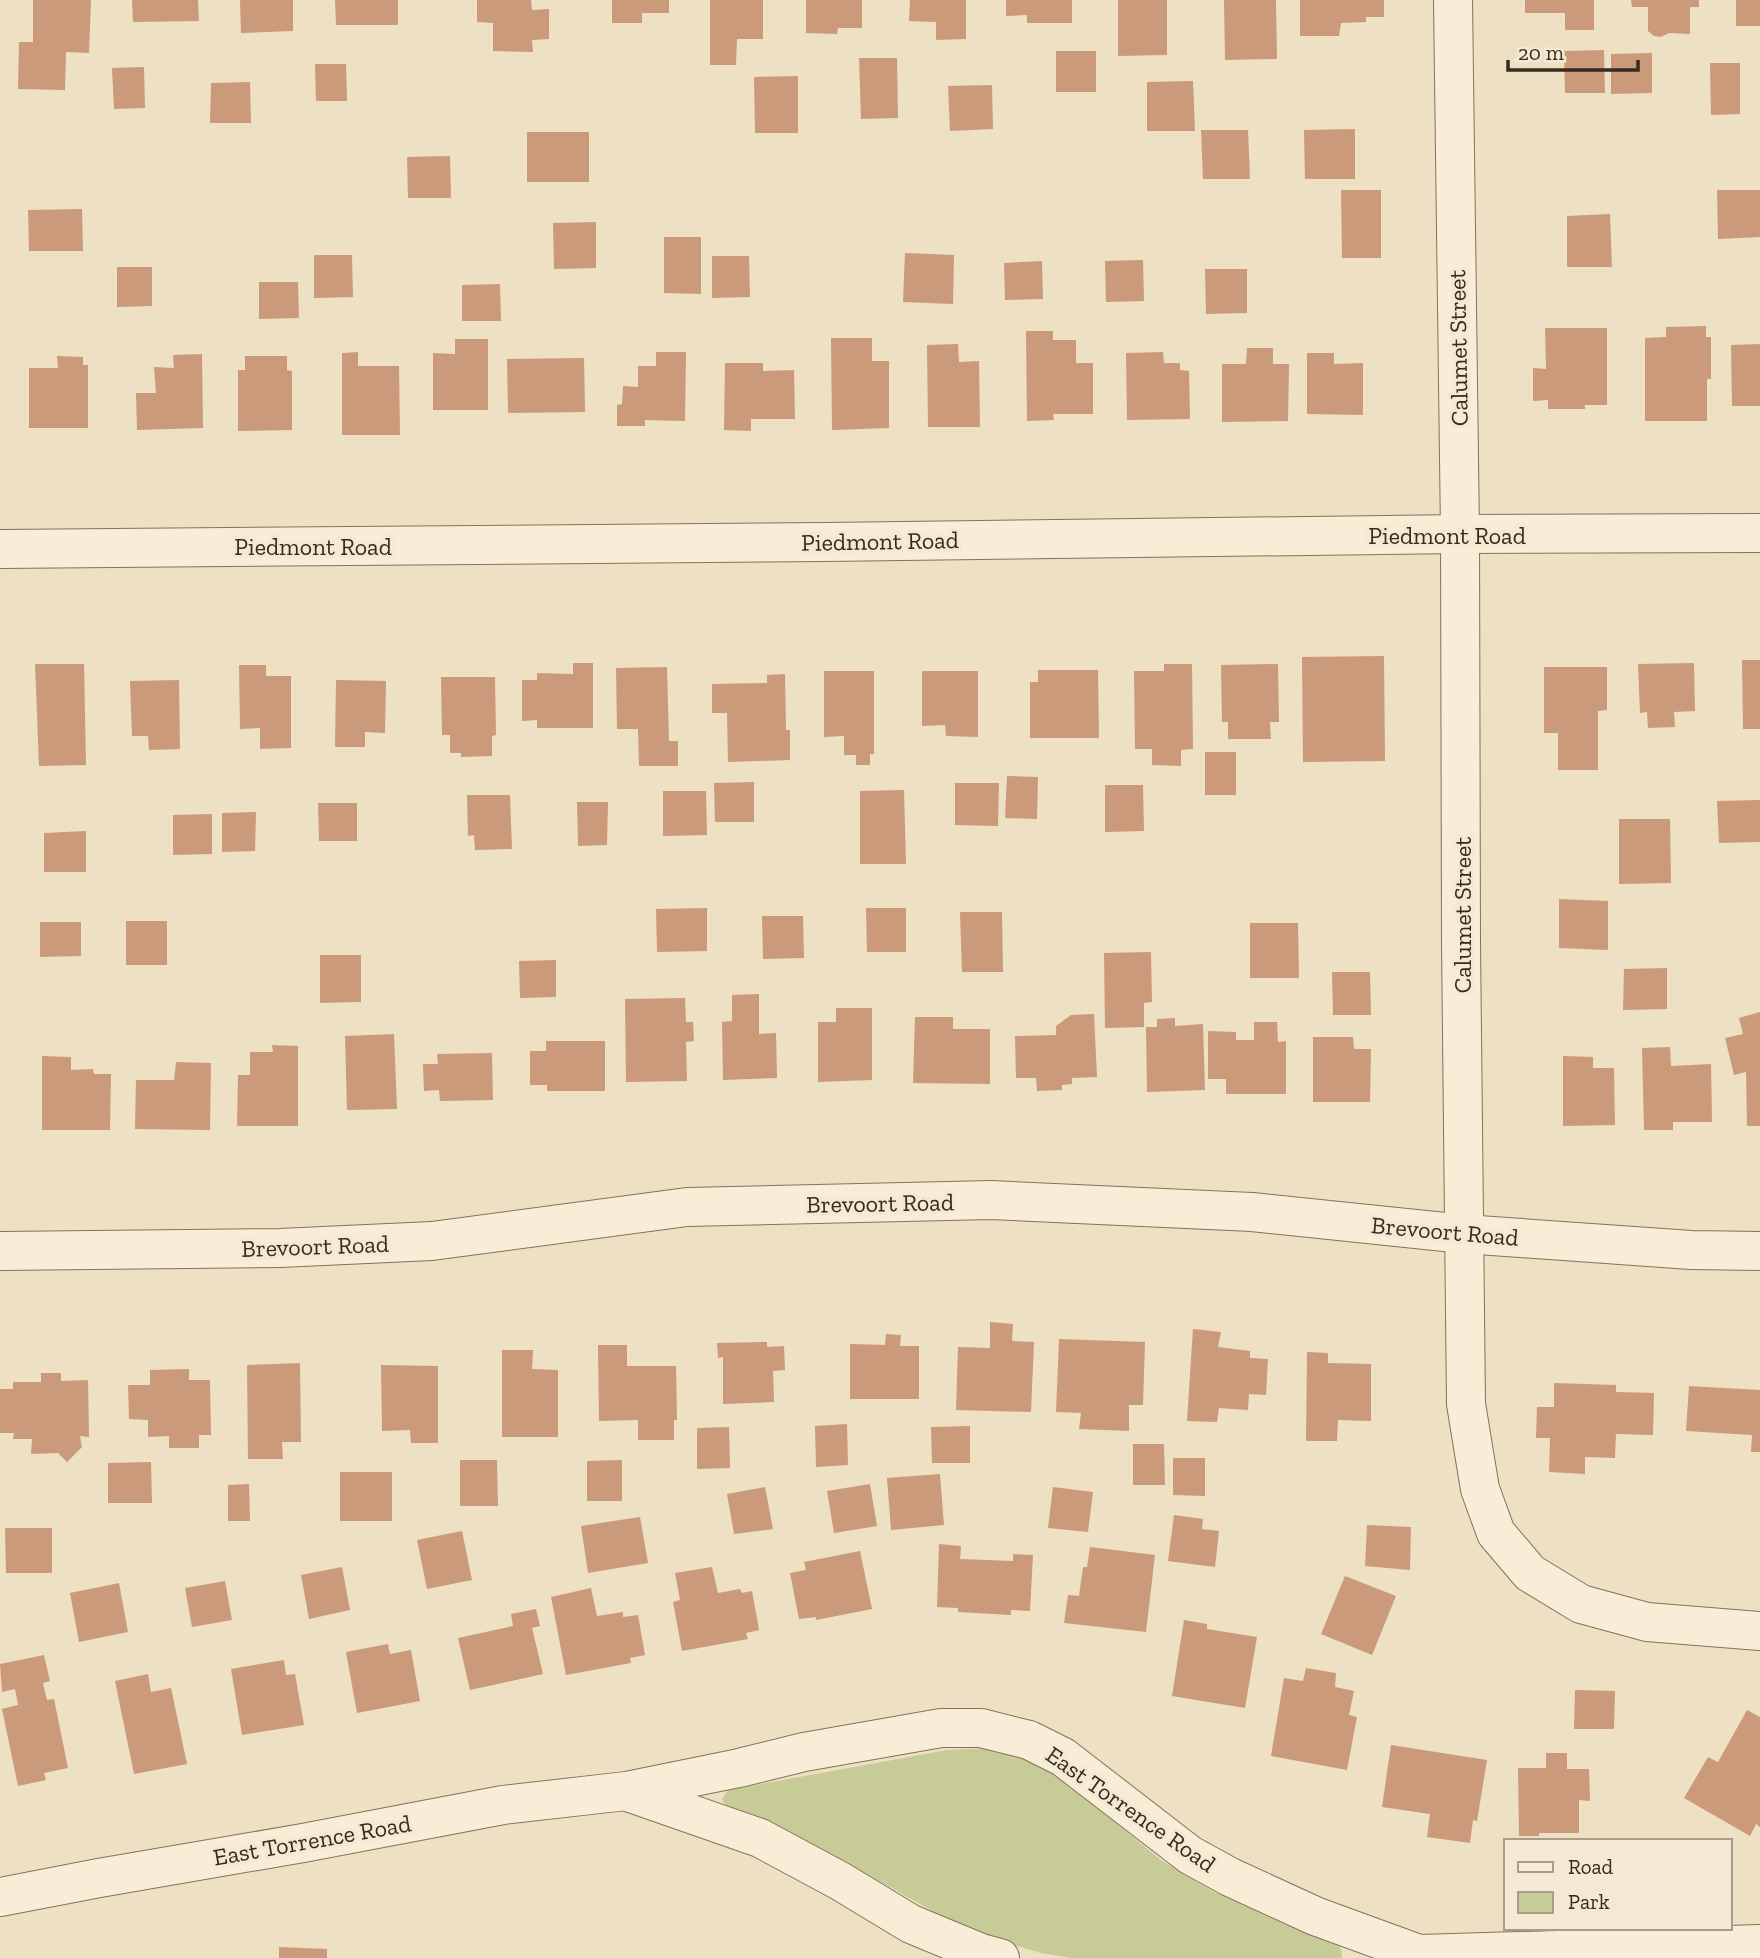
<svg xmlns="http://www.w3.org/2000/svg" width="1760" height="1958" viewBox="0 0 1760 1958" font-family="'Zilla Slab',serif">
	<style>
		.green { fill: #c6cb98 }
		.building { fill: #ca9a7a }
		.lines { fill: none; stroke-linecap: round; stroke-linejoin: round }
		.minor-casing { stroke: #87715a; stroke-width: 40 }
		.minor { stroke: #f8edd6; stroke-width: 38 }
		.labels { text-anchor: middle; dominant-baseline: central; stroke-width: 7; stroke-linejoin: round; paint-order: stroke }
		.street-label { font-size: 24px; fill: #372a1e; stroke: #f4ead3 }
	</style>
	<rect width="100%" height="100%" fill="#ede0c3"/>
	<path class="green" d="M991,1748L1033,1760L1078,1792L1161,1860L1212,1891L1313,1934L1336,1941L1341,1949L1342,1958H1070L1041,1953L989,1938L938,1914L836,1857L726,1808L722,1799L728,1790L947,1750Z"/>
	<g class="building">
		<path d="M33,0H91L89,53L66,52L65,90L18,89L19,42H33Z"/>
		<path d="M132,0H198L199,21L133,22Z"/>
		<path d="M240,0H293V31L241,33Z"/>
		<path d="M335,0H398V25H336Z"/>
		<path d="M477,0H531L532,10L549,9V39L532,40L533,52L493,51V23L477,22Z"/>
		<path d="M612,0H669V13H642V23H612Z"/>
		<path d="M710,0H763V39H737L736,65H710Z"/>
		<path d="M806,0H862V28H838L837,34L806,33Z"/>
		<path d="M910,0H966V39L936,40V22L909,21Z"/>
		<path d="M1006,0H1072V23H1027V15L1006,16Z"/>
		<path d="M1118,0H1167V55L1118,56Z"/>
		<path d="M1224,0H1276L1277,59L1225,60Z"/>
		<path d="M1300,0H1384V17H1366V22L1341,23L1339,36H1300Z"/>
		<path d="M1525,0H1594V30H1565V13H1525Z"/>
		<path d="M1631,0H1699V7H1690V34L1669,33L1661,37L1654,36L1648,31V7H1632Z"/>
		<rect x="1736" y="0" width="24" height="26"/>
		<path d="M1604,50L1605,93H1565L1564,51Z"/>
		<rect x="1056" y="51" width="40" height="41"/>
		<path d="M1652,53V93L1611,94V54Z"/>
		<path d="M859,58H897L898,118L861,119Z"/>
		<path d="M1710,63H1740V114L1711,115Z"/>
		<path d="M315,64H346L347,101H316Z"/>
		<path d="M144,67L145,108L114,109L112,68Z"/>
		<path d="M798,76V133H755L754,77Z"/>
		<path d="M1193,81L1195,131H1147V82Z"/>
		<path d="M250,82L251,123H210L211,83Z"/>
		<path d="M992,85L993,129L950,131L948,86Z"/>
		<path d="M1355,129V179H1305L1304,130Z"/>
		<path d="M1201,130H1248L1250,179H1203Z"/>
		<rect x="527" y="132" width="62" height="50"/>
		<path d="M450,156L451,198H408L407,157Z"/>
		<path d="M1341,190H1381V258H1342Z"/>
		<path d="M1717,190H1760V237L1718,239Z"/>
		<path d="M82,209L83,251H29L28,210Z"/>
		<path d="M1610,214L1612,267H1567V216Z"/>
		<path d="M596,222V268L554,269L553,223Z"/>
		<path d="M664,237H701V294L664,293Z"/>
		<path d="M905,253L954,255L953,304L903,302Z"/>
		<path d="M314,255H352L353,297L314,298Z"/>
		<path d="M712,256H749L750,297L712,298Z"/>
		<path d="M1143,260L1144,301L1106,302L1105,261Z"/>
		<path d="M1042,261L1043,299L1005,300L1004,263Z"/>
		<path d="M117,267H152V306L117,307Z"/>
		<path d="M1205,269H1247V313L1206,314Z"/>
		<path d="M259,282H298L299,318L259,319Z"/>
		<path d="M500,284L501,321H462V285Z"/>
		<path d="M1706,326V337H1711V379H1707V421H1645V338L1666,337V327Z"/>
		<path d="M1545,328H1607V405H1585V409H1548V400L1533,401V368L1546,369Z"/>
		<path d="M1026,331H1053V340H1076V363H1093V414H1053L1054,420L1027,421Z"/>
		<path d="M831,338H872V361H889V428L832,430Z"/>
		<path d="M455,339H488V410H433V353L455,354Z"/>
		<path d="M958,344L959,362L979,361L980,427H928L927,345Z"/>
		<path d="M1760,344V406H1732L1731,345Z"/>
		<path d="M1247,348H1273V364H1289L1288,421L1222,422V364H1246Z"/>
		<path d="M358,352V366H399L400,435H342V353Z"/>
		<path d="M656,352H686L685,421L645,420V426H617V405L622,404L623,386L638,387V366H656Z"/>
		<path d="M1163,352L1164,363H1180V370L1189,371L1190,419L1127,420L1126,353Z"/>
		<path d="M1307,353H1334V364L1363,363V415L1307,414Z"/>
		<path d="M202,354L203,428L137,430L136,393H156L154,367L174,368L173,355Z"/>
		<path d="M57,356L83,357V365H88V428H29V368H58Z"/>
		<path d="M245,356H287V370L292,371V430L238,431V370H245Z"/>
		<path d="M584,358L585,412L508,413L507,359Z"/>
		<path d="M725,363H763V371L794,370L795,419H751V431L724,430Z"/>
		<path d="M1384,656L1385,761L1303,762L1302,657Z"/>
		<path d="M1742,660H1760V729H1743Z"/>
		<path d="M573,663H593V728H537V720L522,721V680H537V673L573,674Z"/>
		<path d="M1694,663L1695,711L1674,712L1675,727L1648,728L1647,712L1640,713L1638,664Z"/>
		<path d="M35,664H84L86,765L39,766Z"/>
		<path d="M1164,664H1192L1193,749L1181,750V766L1152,765V749H1135L1134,671H1164Z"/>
		<path d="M1278,664L1279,722H1270L1271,739H1228V722H1222L1221,665Z"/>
		<path d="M239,665H266V676H291V748L260,749V728L240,729Z"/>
		<path d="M667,667L669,741H678V766H639L638,729H617L616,668Z"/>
		<path d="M1544,667H1607V710L1598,711V770H1558V733H1544Z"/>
		<path d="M1038,670H1098L1099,738H1030V682H1038Z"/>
		<path d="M824,671H874V754H870V765H856V755H844V736L824,737Z"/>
		<path d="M922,671H978V737L946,736L945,725L922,726Z"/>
		<path d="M785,674L786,730H790V760L728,762L727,713H712V684L767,683V675Z"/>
		<path d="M441,677H495L496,735L492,736V756L461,757V753H450V735H442Z"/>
		<path d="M179,680L180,749L149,750L148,736H132L130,681Z"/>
		<path d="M336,680L386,681L385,733L365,732V747H335Z"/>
		<rect x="1205" y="752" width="31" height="43"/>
		<path d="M1007,776L1038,777L1037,819L1005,818Z"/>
		<path d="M754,782V822H715L714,783Z"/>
		<path d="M955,783H999L998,826L955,825Z"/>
		<path d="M1105,785H1143L1144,831L1105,832Z"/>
		<path d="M904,790L906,864H860V791Z"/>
		<path d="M663,791H706L707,835L663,836Z"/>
		<path d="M467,795H510L512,849L475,850L474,835L468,836Z"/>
		<path d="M1760,800V842L1719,843L1717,801Z"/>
		<path d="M577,802H608L607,845L578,846Z"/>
		<path d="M318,803H357V841H319Z"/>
		<path d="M256,812L255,851L222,852V813Z"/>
		<path d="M212,814V854L173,855V815Z"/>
		<path d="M1619,819H1670L1671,883L1619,884Z"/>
		<path d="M86,831V872H44V833Z"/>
		<path d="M1559,899L1608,901V950L1559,948Z"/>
		<path d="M707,908V951L657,952L656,909Z"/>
		<path d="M866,908H906V952H867Z"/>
		<path d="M960,912H1002L1003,972H962Z"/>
		<path d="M762,916H803L804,958L763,959Z"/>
		<rect x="126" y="921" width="41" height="44"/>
		<path d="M40,922H81V956L40,957Z"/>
		<path d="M1250,923H1298L1299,978H1250Z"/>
		<path d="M1151,952L1152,1002L1144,1003V1027L1105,1028L1104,953Z"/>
		<path d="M320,955H361V1002L320,1003Z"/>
		<path d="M556,960V997L520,998L519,961Z"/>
		<path d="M1667,968V1009L1623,1010L1624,969Z"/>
		<path d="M1332,972H1370L1371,1015H1333Z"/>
		<path d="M759,994V1034L776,1033L777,1078L723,1080L722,1022L732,1021V995Z"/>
		<path d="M685,998L686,1022H693L694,1041L686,1042L687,1081L626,1082L625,999Z"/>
		<path d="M836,1008H872V1080L818,1082V1022H836Z"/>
		<path d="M1760,1012V1126H1747L1746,1072L1734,1075L1725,1038L1743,1034L1739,1018Z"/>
		<path d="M1094,1014L1097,1077L1072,1078V1084L1062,1085V1090L1037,1091L1036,1078H1016L1015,1036L1056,1035V1026L1071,1015Z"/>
		<path d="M915,1017H953V1029H990V1084L913,1083Z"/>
		<path d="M1175,1018V1026L1203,1024L1205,1090L1147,1092L1146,1027H1157V1019Z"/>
		<path d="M1254,1022H1277L1278,1042L1286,1041V1094H1226V1079H1208V1031L1236,1032V1040H1254Z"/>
		<path d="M394,1034L397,1109L347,1110L345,1036Z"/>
		<path d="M1313,1037H1353L1354,1049H1371L1370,1102H1313Z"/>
		<path d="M546,1041H605V1091H547V1085H530V1051H546Z"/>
		<path d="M272,1045L298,1046V1126H237L238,1075H250V1052H273Z"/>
		<path d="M1670,1047L1671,1066L1711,1064L1712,1122H1673V1130H1644L1642,1048Z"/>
		<path d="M492,1053L493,1100L440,1101L439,1090L424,1091L423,1064H438L437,1054Z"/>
		<path d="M42,1056L71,1057V1070L93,1069L94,1074H111L110,1130H42Z"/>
		<path d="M1563,1056L1593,1057V1068H1614L1615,1125L1563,1126Z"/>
		<path d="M176,1062L211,1063L210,1130L135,1129L136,1080H174Z"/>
		<path d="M990,1322L1013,1324L1012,1341L1034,1342L1031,1412L956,1410L958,1347L990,1348Z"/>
		<path d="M1193,1329L1221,1332L1218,1347L1250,1351V1358L1268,1359L1266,1395L1249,1394L1248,1410L1219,1408L1217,1422L1187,1421Z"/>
		<path d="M886,1334L901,1335L900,1346H919V1399H850V1344L885,1345Z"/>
		<path d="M1059,1339L1145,1342L1143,1405H1129V1431L1079,1429L1081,1413L1056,1412Z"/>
		<path d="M767,1342V1347L784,1346L785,1370L773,1371L774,1402L723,1404V1357L718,1358L717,1343Z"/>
		<path d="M598,1345H627V1366H676L677,1420H674V1440H638V1420L599,1421Z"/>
		<path d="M502,1350H533L532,1369L558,1370V1437H502Z"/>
		<path d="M1307,1352L1328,1353V1363L1371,1364V1421L1338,1420L1337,1441H1306Z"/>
		<path d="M300,1363L301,1442H282L283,1459H248L247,1365Z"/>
		<path d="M381,1365L438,1366V1443H411L410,1430L382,1431Z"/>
		<path d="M189,1369V1380H210L211,1435H199V1448H169V1436L148,1437V1420L129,1419L128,1385H150V1370Z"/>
		<path d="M41,1373H61V1381L88,1380L89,1437L80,1436L82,1447L67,1462L58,1453L31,1454L32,1439H13L14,1433H0V1389H13V1382H41Z"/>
		<path d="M1554,1383L1616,1385V1392L1654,1393L1653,1435L1616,1434L1615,1458L1585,1457V1474L1549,1472L1550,1438H1536L1537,1407H1554Z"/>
		<path d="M1689,1386L1760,1390V1452H1751L1752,1435L1686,1431Z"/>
		<path d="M847,1424L848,1465L816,1467L815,1426Z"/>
		<path d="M970,1426V1463H932L931,1427Z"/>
		<path d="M729,1427L730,1468L697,1469V1428Z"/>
		<path d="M1133,1444H1164L1165,1485H1133Z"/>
		<path d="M1173,1458H1205V1496L1173,1495Z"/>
		<path d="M460,1460H497L498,1506H460Z"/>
		<path d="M622,1460V1501H587V1461Z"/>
		<path d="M151,1462L152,1503H108V1463Z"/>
		<rect x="340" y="1472" width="52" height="49"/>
		<path d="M940,1474L944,1525L891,1530L887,1478Z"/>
		<path d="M249,1484L250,1521H228V1485Z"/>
		<path d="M870,1484L877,1526L834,1533L827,1491Z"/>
		<path d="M765,1487L773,1529L734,1534L727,1494Z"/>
		<path d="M1053,1487L1093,1492L1088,1532L1048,1528Z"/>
		<path d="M1174,1515L1203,1519L1202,1529L1219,1531L1215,1567L1168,1561Z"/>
		<path d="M640,1517L648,1563L588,1573L581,1526Z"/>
		<path d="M1367,1525L1411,1527L1410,1570L1365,1566Z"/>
		<path d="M5,1528H52V1573H6Z"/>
		<path d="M462,1531L472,1580L427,1589L417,1540Z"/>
		<path d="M939,1544L961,1546L960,1559L1013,1561V1554L1033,1555L1030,1611L1011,1610V1615L958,1612V1608L937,1607Z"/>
		<path d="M1090,1547L1155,1555L1146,1632L1064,1623L1068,1595L1079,1596L1083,1567H1087Z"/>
		<path d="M860,1551L872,1609L816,1620V1617L799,1619L790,1573L806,1570L804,1562Z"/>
		<path d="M342,1567L350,1610L309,1619L301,1575Z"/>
		<path d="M712,1567L718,1593L740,1589L742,1593L752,1591L759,1630L746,1633L748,1639L682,1651L673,1602L680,1600L675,1573Z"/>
		<path d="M1345,1576L1396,1596L1372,1655L1321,1634Z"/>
		<path d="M225,1581L232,1620L192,1627L185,1588Z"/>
		<path d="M119,1583L128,1632L79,1642L70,1593Z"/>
		<path d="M591,1588L597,1616L623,1612V1617L638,1615L645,1655L630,1658L631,1663L566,1675L551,1597Z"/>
		<path d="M536,1609L540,1626L532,1628L543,1674L470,1690L458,1638L513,1626L511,1614Z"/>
		<path d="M1184,1620L1207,1624V1629L1257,1637L1245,1708L1172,1696Z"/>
		<path d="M388,1644L390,1654L411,1650L420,1701L357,1713L346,1652Z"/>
		<path d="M44,1655L50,1681L43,1683L47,1700L54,1699L68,1768L44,1773L46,1780L18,1786L2,1709L18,1705L15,1689L2,1692L0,1664Z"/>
		<path d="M284,1660L286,1675L295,1674L304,1725L242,1735L231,1669Z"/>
		<path d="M1306,1668L1336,1673L1335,1687L1354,1691L1349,1715L1357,1717L1347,1770L1271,1756L1284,1678L1303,1681Z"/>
		<path d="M148,1674L151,1692L171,1688L187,1764L134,1774L115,1681Z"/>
		<path d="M1575,1690L1615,1691L1614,1729H1574Z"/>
		<path d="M1747,1710L1760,1717V1827L1756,1824L1750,1836L1684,1798L1708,1757L1718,1762Z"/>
		<path d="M1391,1745L1487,1760L1477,1821L1473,1820L1470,1843L1427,1837L1430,1814L1382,1807Z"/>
		<path d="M1546,1753H1567V1769H1589L1590,1801L1579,1800V1833H1539V1836H1519L1518,1768H1546Z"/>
		<path d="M279,1947L327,1949V1958H279Z"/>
	</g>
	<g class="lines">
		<g class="minor-casing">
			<g id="minor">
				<path d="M1453,0L1460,534L1461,942L1466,1404L1480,1489L1496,1533L1530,1573L1581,1604L1647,1622L1760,1631"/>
				<path d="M0,549L826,542L1460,534L1760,533"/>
				<path d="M0,1251L280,1248L432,1241L687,1207L991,1200L1252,1212L1464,1234L1691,1250L1760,1251"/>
				<path d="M628,1792L760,1838L840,1881L911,1924L981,1953L1000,1958"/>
				<path d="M0,1897L99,1878L303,1843L503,1805L626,1791L739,1768L804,1752L941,1728H981L1029,1740L1063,1757L1190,1855L1230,1877L1315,1916L1419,1954"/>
				<path d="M1410,1958L1419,1954L1760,1944"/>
			</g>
		</g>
		<use href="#minor" class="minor"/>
	</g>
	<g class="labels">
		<g class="street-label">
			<text transform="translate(1458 348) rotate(-91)">Calumet Street</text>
			<text x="1447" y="535">Piedmont Road</text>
			<text transform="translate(880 541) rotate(-1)">Piedmont Road</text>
			<text x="313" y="546">Piedmont Road</text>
			<text transform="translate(1462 915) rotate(-90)">Calumet Street</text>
			<text transform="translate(880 1203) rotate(-1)">Brevoort Road</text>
			<text transform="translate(1445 1231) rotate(5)">Brevoort Road</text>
			<text transform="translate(315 1246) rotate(-2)">Brevoort Road</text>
			<text transform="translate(1131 1809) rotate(35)">East Torrence Road</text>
			<text transform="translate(312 1840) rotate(-10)">East Torrence Road</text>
		</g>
	</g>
	<rect x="1504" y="1839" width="228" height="91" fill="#f4ead3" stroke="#a89d8b" stroke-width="2"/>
	<rect x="1518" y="1862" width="35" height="10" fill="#f8edd6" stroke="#a89d8b" stroke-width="2"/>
	<text x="1568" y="1874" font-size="21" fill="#372a1e">Road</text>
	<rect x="1518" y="1892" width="35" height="21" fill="#c6cb98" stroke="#a89d8b" stroke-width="2"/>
	<text x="1568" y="1909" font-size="21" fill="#372a1e">Park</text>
	<path d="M1508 60v10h130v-10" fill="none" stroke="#372a1e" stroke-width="3.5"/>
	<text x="1518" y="60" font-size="21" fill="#372a1e" stroke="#f4ead3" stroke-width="5" paint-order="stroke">20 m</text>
</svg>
